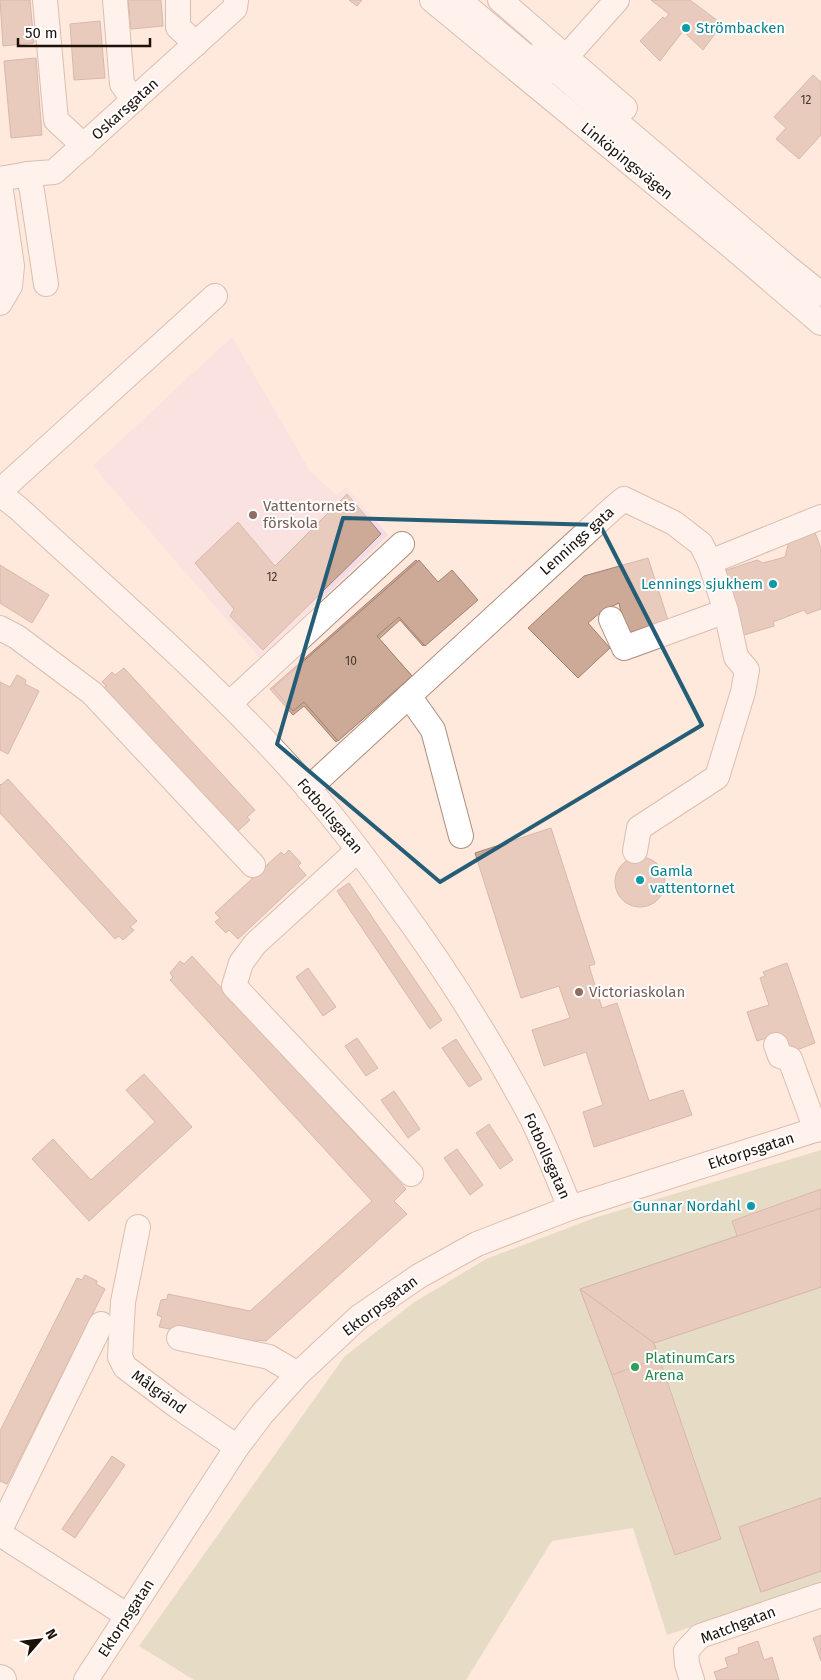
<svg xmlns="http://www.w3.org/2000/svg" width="821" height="1680" viewBox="0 0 821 1680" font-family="'Fira Sans',sans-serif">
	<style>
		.education { fill: #f3dbe7 }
		.green { fill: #c8cfaa }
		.building { fill: #cda998; stroke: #a38170 }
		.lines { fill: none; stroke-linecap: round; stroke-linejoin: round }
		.minor-casing { stroke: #af8c7b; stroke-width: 26 }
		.major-casing { stroke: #af8c7b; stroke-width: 30 }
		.minor { stroke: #fff; stroke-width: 24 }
		.major { stroke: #fff; stroke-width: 28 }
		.marked { fill: none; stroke: #255d77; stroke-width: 4; stroke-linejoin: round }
		.culture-dot { fill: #0f9aa8; stroke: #fff; stroke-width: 2 }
		.education-dot { fill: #8d6e63; stroke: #fff; stroke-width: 2 }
		.leisure-dot { fill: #2e9e5b; stroke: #fff; stroke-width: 2 }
		.labels { text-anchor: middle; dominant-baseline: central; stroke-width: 4; stroke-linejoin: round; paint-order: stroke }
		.number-label { font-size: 12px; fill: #49372e }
		.culture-label { font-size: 15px; fill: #0d838f; stroke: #fff; text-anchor: start }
		.street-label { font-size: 15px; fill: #1d110a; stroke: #fff }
		.education-label { font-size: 15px; fill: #785e54; stroke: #fff; text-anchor: start }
		.leisure-label { font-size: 15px; fill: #27864d; stroke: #fff; text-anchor: start }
	</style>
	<rect width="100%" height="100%" fill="#ffe8dc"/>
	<path class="education" d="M232,337L310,471L336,495L346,487L388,535L260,658L93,466Z"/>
	<path class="green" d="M821,1150V1583L667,1635L633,1528L552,1541L466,1680H194L139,1646L344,1357L413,1303L486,1259L594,1218Z"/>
	<g class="building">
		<path d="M0,0H30L34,43L3,46Z"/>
		<path d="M128,0H161L163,26L131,29Z"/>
		<path d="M349,0H362L357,6Z"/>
		<path d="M651,0H690L722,24L703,50L683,31L660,61L640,41L663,17L665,19L669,14Z"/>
		<path d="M100,21L105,78L74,80L70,24Z"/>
		<path d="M36,58L42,135L11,138L4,61Z"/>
		<path d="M813,75L821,82V135L799,159L776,139L786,128L774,117Z"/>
		<path d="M347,494L381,534L263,650L230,616L234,609L195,563L238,522L275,566Z"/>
		<path d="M812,525L821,548V609L807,614L804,610L773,622L774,626L744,635L734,612L721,572L757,560L763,563L785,557L788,545L784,534Z"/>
		<path d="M648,558L669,623L626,638L619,603L602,611L588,623L610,648L578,678L528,628L584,576Z"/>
		<path d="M416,560L438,584L449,574L474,601L423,646L400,620L379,639L412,676L336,742L304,706L293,715L270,689Z"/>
		<path d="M419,560L438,582L452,570L478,600L425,646L399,617L377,636L412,676L338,741L304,702L293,711L273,688Z"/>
		<path d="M0,565L49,595L32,623L0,603Z"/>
		<path d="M124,668L255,810L247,817L250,820L238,831L234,826L230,830L101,690L106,686L102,682L112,672L115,675Z"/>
		<path d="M17,675L26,680L25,684L39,691L8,754L0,750V682L10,687Z"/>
		<path d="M8,779L137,921L130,927L134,930L123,940L119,936L115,939L0,813V784L1,785Z"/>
		<path d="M551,828L595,964L589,966L602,1008L617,1003L649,1101L683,1090L692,1115L594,1147L583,1112L603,1105L586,1052L544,1066L532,1030L570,1018L559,986L521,998L475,853Z"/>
		<path d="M289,850L301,863L298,866L306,875L238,939L229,930L226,933L215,922L220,918L215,913L281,852L284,855Z"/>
		<circle cx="640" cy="882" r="25"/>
		<path d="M349,883L442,1020L430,1029L337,891Z"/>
		<path d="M192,956L406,1189L394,1201L407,1214L266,1341L254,1340L253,1345L159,1327L162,1317L157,1315L161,1300L167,1299L168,1294L250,1311L372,1201L170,980L173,977L170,973L180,961L184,964Z"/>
		<path d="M787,963L815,1043L786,1054L779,1034L757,1041L747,1012L769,1005L760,978L765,976L763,972Z"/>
		<path d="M308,968L336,1007L323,1016L296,977Z"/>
		<path d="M357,1038L378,1068L366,1076L345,1046Z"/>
		<path d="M456,1039L482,1079L469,1087L442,1048Z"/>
		<path d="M144,1074L192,1127L89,1221L32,1159L53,1139L91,1180L155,1122L126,1090Z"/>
		<path d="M394,1091L420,1129L408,1138L381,1100Z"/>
		<path d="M489,1124L513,1160L500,1169L476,1133Z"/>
		<path d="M457,1149L483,1185L470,1195L444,1158Z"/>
		<path d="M821,1189V1287L654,1343L721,1539L675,1555L606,1358L580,1289L737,1236L732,1221Z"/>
		<path d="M821,1208V1287L654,1343L580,1289Z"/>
		<path d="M85,1275L97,1281L96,1284L105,1289L7,1484L0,1481V1431L77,1278L82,1280Z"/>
		<path d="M580,1289L654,1343L658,1358L612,1375Z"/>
		<path d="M112,1456L125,1465L75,1538L62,1529Z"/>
		<path d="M821,1498V1571L761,1592L739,1527Z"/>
		<path d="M821,1498V1571L761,1592L739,1527Z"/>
		<path d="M821,1635V1661L813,1638Z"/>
		<path d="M758,1641L764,1660L772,1657L779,1680H717L714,1672L728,1667L725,1658L739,1653L738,1648Z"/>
	</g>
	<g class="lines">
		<g class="minor-casing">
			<g id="minor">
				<path d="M45,0L56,120L84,146"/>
				<path d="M115,0L122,84L134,100"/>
				<path d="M178,0V27L196,44"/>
				<path d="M432,0L732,247L821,323"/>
				<path d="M459,0L546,73"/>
				<path d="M500,0L625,108"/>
				<path d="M538,55L786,266L821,294"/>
				<path d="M566,57L617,0"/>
				<path d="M28,174L32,191L46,284"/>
				<path d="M0,179L28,174L54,172L235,8L236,0"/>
				<path d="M0,184L12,266L10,286L0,303"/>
				<path d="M0,491L215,296"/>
				<path d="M0,494L18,508C117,599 220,687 308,788C339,823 367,861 394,899C445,968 491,1041 531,1117C546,1147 558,1178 570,1208"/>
				<path d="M710,562L821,517"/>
				<path d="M611,619L624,648L726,611"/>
				<path d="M0,628L17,637L92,693L253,865"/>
				<path d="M409,696L433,730L461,836"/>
				<path d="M229,704L402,544"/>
				<path d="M308,789L613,508L624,499L674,523L701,544L710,562L726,611L736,657L747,670L743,692L717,777L639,828L635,851"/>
				<path d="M358,850L255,944L241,963L234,986L411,1174"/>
				<path d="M776,1045L780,1056L790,1059L816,1130"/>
				<path d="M138,1227L123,1302L120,1357L125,1367L177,1406L237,1447"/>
				<path d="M179,1338L269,1357L298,1374"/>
				<path d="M0,1530L101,1324"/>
				<path d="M0,1534L128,1616"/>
				<path d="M86,1680L237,1447L262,1414L298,1374L359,1317L419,1276L477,1244L570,1208L821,1128"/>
				<path d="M692,1680L687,1664L686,1651L700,1636L821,1595"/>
			</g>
		</g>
		<g class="major-casing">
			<path id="major" d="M0,1679L2,1680"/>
		</g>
		<use href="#minor" class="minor"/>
		<use href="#major" class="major"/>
	</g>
	<path d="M0 0H821V1680H0ZM343,518L600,525L702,725L440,882L277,744Z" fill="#ffe8dc" fill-opacity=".55" fill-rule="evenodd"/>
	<path class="marked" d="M343,518L600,525L702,725L440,882L277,744Z"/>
	<g class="culture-dot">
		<circle cx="686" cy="28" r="5"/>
		<circle cx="773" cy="584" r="5"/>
		<circle cx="640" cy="880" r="5"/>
		<circle cx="751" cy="1206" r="5"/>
	</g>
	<g class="education-dot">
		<circle cx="253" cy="515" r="5"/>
		<circle cx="579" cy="992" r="5"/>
	</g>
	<circle class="leisure-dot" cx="635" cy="1367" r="5"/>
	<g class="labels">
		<g class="number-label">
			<text x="806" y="100">12</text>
			<text x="272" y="577">12</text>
			<text x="351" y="661">10</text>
		</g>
		<g class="culture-label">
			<text x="696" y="28">Strömbacken</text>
			<text x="763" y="584" text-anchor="end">Lennings sjukhem</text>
			<text x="650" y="871">Gamla<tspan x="650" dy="17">vattentornet</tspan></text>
			<text x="741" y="1206" text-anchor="end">Gunnar Nordahl</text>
		</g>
		<g class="street-label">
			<text transform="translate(125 109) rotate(-42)">Oskarsgatan</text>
			<text transform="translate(627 161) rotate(39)">Linköpingsvägen</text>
			<text transform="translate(577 541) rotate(-42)">Lennings gata</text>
			<text transform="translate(330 816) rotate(50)">Fotbollsgatan</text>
			<text transform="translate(751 1151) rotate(-18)">Ektorpsgatan</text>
			<text transform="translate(547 1156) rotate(66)">Fotbollsgatan</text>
			<text transform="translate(380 1306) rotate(-37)">Ektorpsgatan</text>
			<text transform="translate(159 1392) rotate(36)">Målgränd</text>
			<text transform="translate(126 1618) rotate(-57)">Ektorpsgatan</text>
			<text transform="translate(738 1625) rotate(-21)">Matchgatan</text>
		</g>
		<g class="education-label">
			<text x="263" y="506">Vattentornets<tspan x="263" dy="17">förskola</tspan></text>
			<text x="589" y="992">Victoriaskolan</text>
		</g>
		<g class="leisure-label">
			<text x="645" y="1358">PlatinumCars<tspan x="645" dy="17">Arena</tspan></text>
		</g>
	</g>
	<g transform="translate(40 1640) rotate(62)" stroke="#ffffff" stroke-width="4" paint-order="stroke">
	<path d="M0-4L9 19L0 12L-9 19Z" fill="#1d110a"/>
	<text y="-8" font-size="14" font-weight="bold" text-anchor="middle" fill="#1d110a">N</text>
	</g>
	<path d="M18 38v8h132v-8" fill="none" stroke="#1d110a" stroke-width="2.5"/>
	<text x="25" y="38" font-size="15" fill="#1d110a" stroke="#ffffff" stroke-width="4" paint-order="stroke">50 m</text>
</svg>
